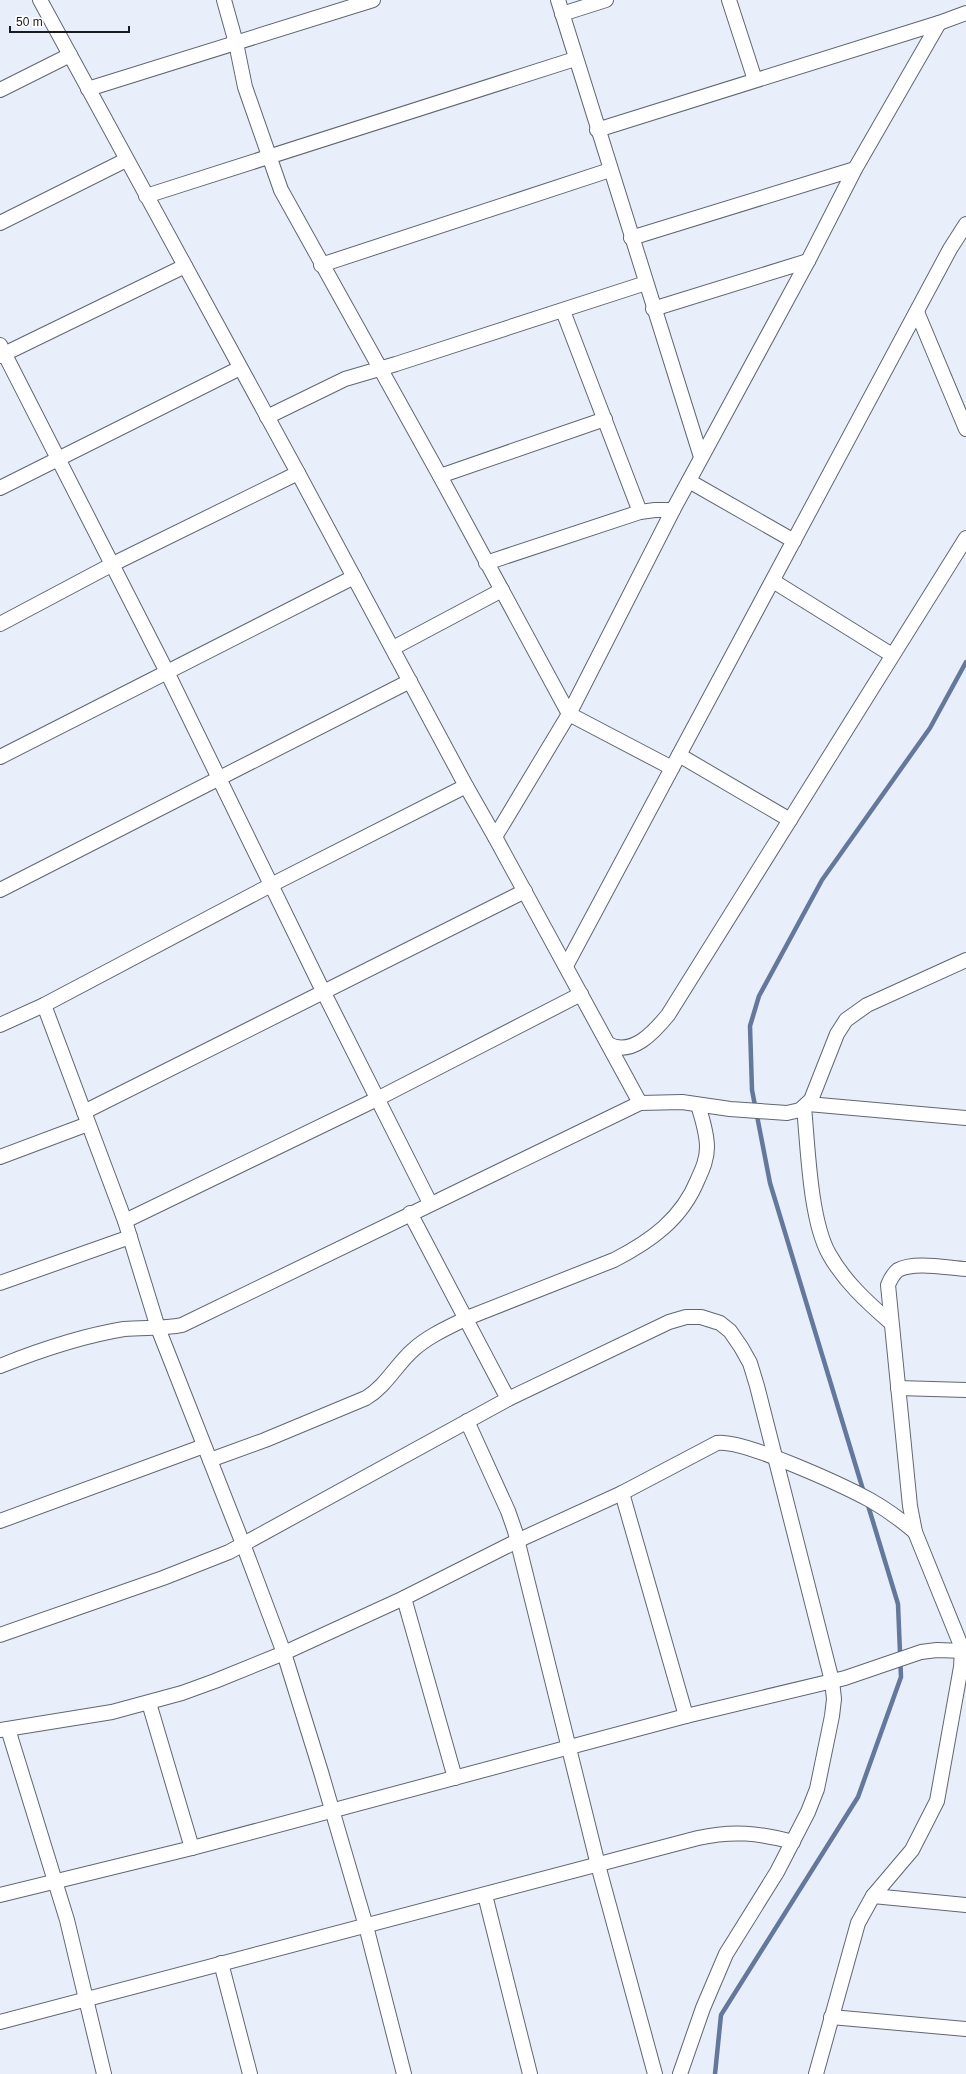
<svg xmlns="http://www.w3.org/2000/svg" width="966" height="2074" viewBox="0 0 966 2074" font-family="Arial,sans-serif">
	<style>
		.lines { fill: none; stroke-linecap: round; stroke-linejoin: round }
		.stream { stroke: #64789c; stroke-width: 4.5 }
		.minor-casing { stroke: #616670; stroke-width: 16 }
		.minor { stroke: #fff; stroke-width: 14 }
	</style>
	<rect width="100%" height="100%" fill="#e8eefa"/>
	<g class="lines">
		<g class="stream">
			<path d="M864,1493L770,1183L752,1090L750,1026L759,996L822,880L930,728L966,662"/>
			<path d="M715,2074L721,2015L858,1797L901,1677L898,1604L867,1502"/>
		</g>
		<g class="minor-casing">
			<g id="minor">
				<path d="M40,0L298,473L466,786L495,837L640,1103"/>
				<path d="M224,0L236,43L245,87L281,190L440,476L569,714L672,768"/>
				<path d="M558,0L701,457"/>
				<path d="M729,0L755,80"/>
				<path d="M562,14L606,0"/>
				<path d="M88,89L373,0"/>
				<path d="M0,90L70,55"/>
				<path d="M597,130L939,23L966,13"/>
				<path d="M146,196L575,59"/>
				<path d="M0,223L126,160"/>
				<path d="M631,238L855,169"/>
				<path d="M321,265L610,170"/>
				<path d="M653,309L808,261"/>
				<path d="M563,311L640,512"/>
				<path d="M917,312L966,429"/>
				<path d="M0,345L167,672L323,991L430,1203"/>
				<path d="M0,356L185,266"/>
				<path d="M267,417L345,379L396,364L646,283"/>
				<path d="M440,476L605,419"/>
				<path d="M689,481L794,541"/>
				<path d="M0,488L240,368"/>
				<path d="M486,563L640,512L655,510H673"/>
				<path d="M773,581L892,655"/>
				<path d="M0,624L113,564L298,473"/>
				<path d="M393,648L502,590"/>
				<path d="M679,755L790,820"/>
				<path d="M0,757L354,577"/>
				<path d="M495,837L569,714L673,510L808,261L855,169L939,23"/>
				<path d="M0,890L410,681"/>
				<path d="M566,966L950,249L966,224"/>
				<path d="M44,1005L125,1221L158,1328L243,1544L284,1653L321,1772L366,1926L404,2074"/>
				<path d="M0,1025L44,1005L271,885L466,786"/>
				<path d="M608,1044C632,1057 654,1032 668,1015L966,538"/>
				<path d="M808,1104L966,1118"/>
				<path d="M804,1107C808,1148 810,1220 829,1254C844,1281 867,1302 890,1322"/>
				<path d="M84,1112L525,891"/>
				<path d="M0,1157L88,1124"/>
				<path d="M410,1213L508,1399"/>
				<path d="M125,1221L377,1099L581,994"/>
				<path d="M0,1283L130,1237"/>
				<path d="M0,1366C40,1350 81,1336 124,1329C143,1327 163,1329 182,1325L640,1103L682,1102L730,1109L787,1113L800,1110L811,1100L837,1034L846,1020L867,1005L966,960"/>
				<path d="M898,1388L966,1390"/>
				<path d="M467,1421L508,1511L515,1531L598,1865L655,2074"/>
				<path d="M210,1460L265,1440L366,1398C386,1386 396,1365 413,1350C428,1336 449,1327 467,1318L614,1260C651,1241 682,1219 698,1179C703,1168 707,1159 707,1147C707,1133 702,1118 698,1105"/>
				<path d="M622,1493L686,1716"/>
				<path d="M0,1521L204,1446"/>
				<path d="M404,1598L455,1778"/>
				<path d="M0,1635L163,1578L229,1552L508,1399L669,1322L686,1317H701L720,1323L730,1331L741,1347L750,1363L757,1386L832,1681L834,1699L832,1716L817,1789L808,1812L777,1872L726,1954L703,2008L680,2074"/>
				<path d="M149,1703L192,1848"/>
				<path d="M8,1729L67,1920L104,2074"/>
				<path d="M0,1730L112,1712L182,1693L215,1681L284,1653L404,1598L517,1541L622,1493L717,1443C743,1439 844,1486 870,1500C886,1509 901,1520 915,1532"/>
				<path d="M0,1895L192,1848L686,1716L845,1678L921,1652L937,1650L966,1651"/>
				<path d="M485,1895L530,2074"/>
				<path d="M873,1896L966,1905"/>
				<path d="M221,1963L250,2074"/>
				<path d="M831,2017L966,2029"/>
				<path d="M0,2022L698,1838C734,1830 758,1833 793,1842"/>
				<path d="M816,2074L858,1923L873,1896L912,1850L937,1801L961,1667L962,1651L960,1643L915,1532L910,1506L888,1285C890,1280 893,1274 898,1270C914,1261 948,1268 966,1269"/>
			</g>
		</g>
		<use href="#minor" class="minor"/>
	</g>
	<path d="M10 26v6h119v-6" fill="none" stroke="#191b1f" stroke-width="2"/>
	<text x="16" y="26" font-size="12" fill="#191b1f" stroke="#ffffff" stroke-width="3" paint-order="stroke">50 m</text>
</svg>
